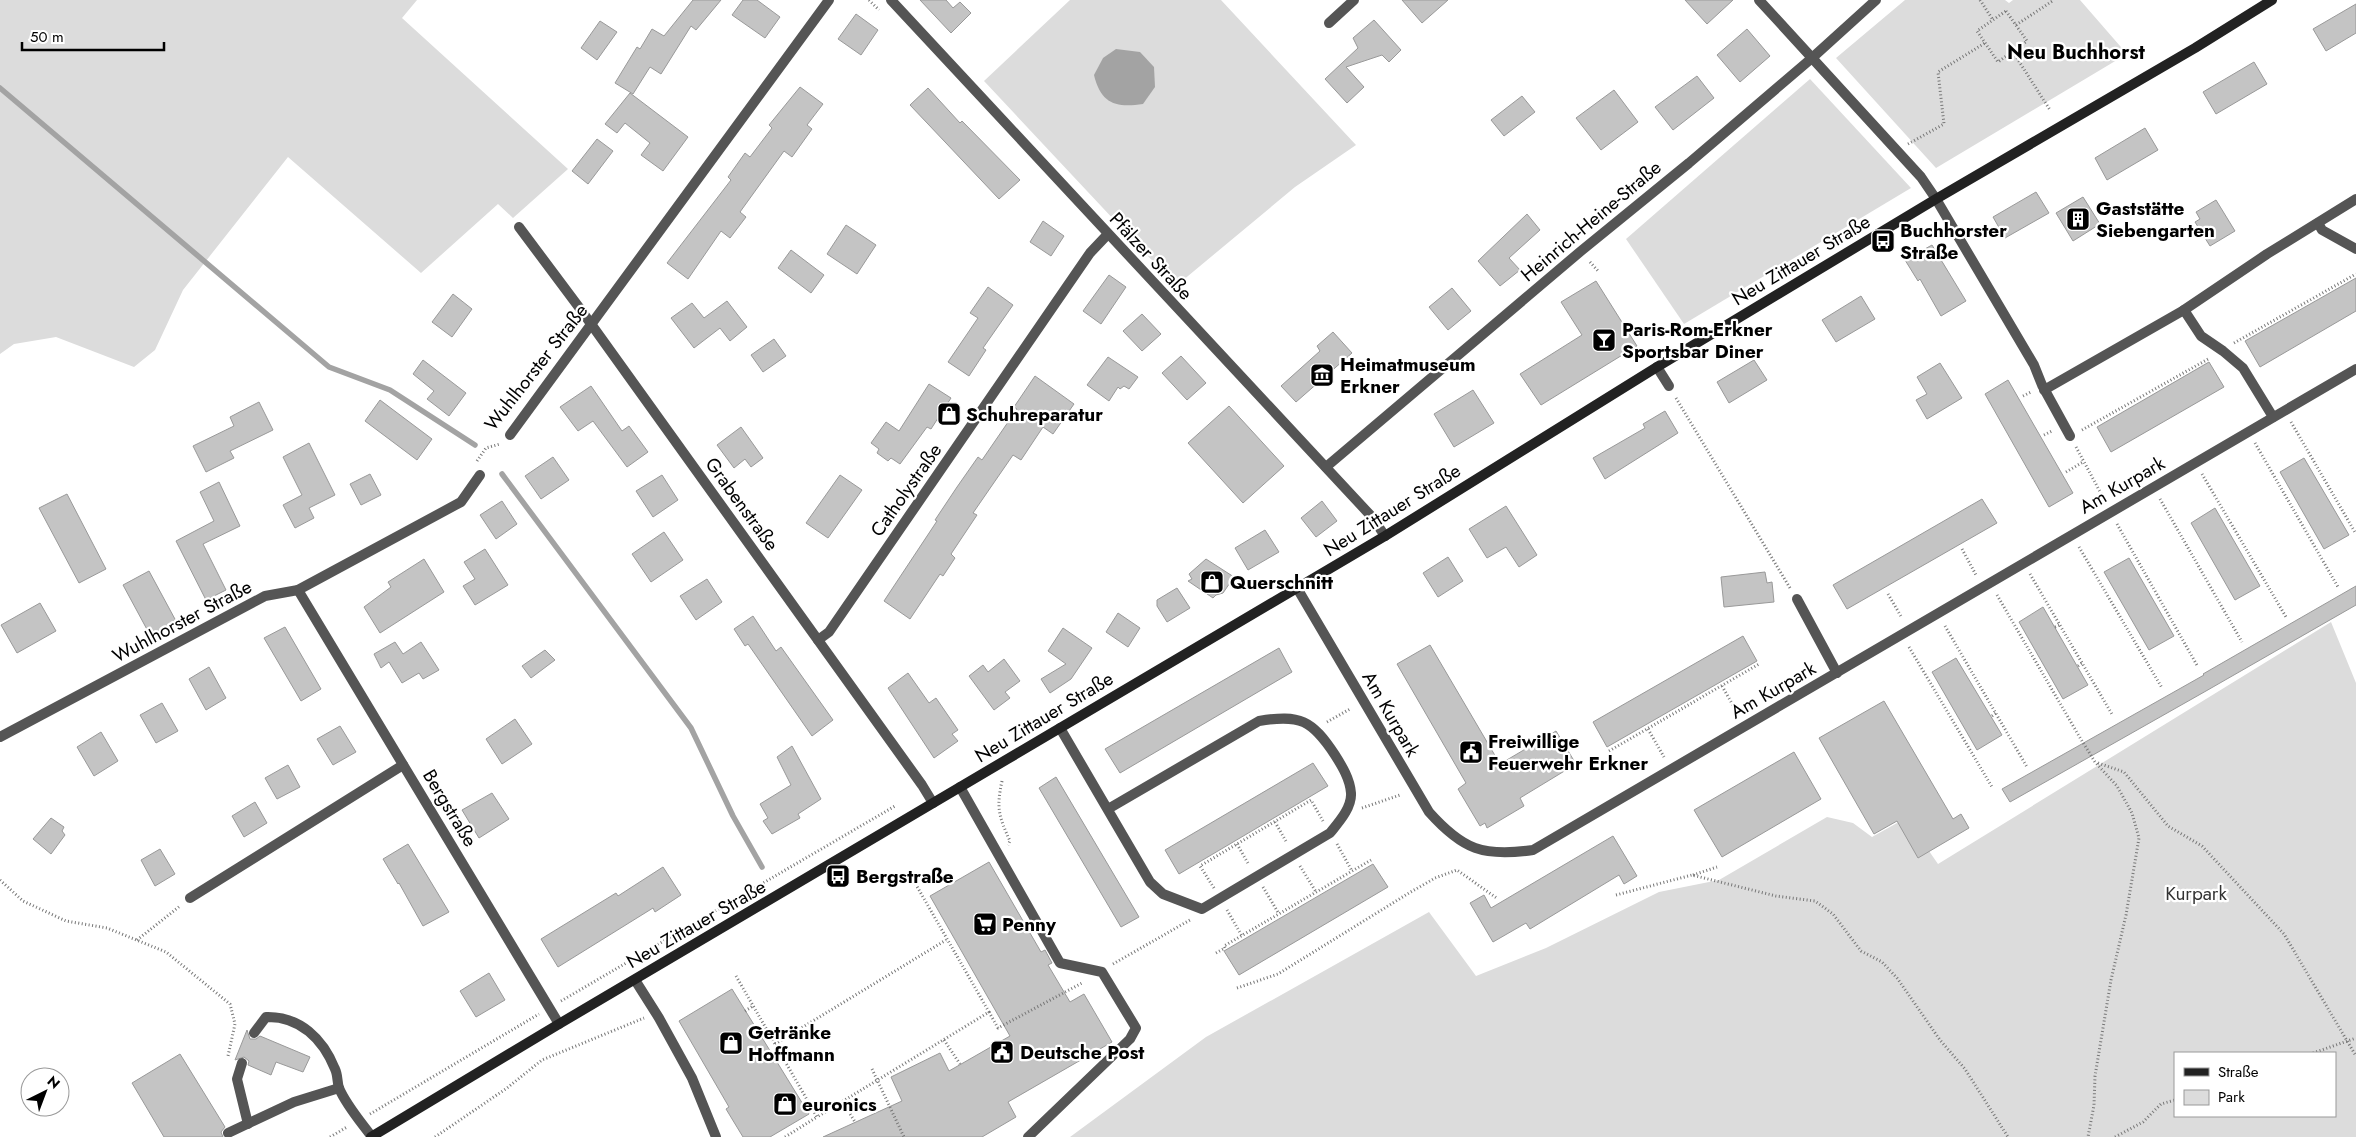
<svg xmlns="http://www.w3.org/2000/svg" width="2356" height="1137" viewBox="0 0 2356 1137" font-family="Jost,sans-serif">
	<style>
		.green { fill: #dcdcdc; fill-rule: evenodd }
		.water { fill: #a3a3a3 }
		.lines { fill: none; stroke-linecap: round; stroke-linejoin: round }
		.stream { stroke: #a3a3a3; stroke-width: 5.5 }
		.building { fill: #c4c4c4; stroke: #999 }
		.path { stroke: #777; stroke-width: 3; stroke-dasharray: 1 2.5; stroke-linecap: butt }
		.lane { stroke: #555; stroke-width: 10 }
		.street { stroke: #555; stroke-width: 10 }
		.secondary { stroke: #222; stroke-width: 10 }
		.labels { text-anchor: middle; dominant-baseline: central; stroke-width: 4.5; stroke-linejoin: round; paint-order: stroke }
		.poi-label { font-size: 19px; font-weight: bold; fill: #000; stroke: #fff; text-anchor: start }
		.street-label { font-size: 19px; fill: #000; stroke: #fff }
		.park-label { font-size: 19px; fill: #333; stroke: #fff }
		.neighbourhood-label { font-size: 20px; font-weight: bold; fill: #000; stroke: #fff }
	</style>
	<rect width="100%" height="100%" fill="#fff"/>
	<g class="green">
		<path d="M0,0H417L402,18L568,169L513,218L498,204L421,273L288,157L183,290L155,350L134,367L56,337L14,344L0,354Z"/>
		<path d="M1070,0H1221L1356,145L1295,187L1176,286L984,81Z"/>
		<path d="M1905,0H2005L2009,3L2013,0H2080L2127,54L1936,168L1836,58Z"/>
		<path d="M1810,79L1911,188L1684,324L1626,239Z"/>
		<path d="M2331,622L2356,683V1137H1070L1206,1037L1429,912L1476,976L1546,948L1659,892L1719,880L1827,817L1853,823L1872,837L1906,818L1938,864ZM2175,1053H2335V1116H2175Z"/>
	</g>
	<path class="water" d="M1116,49L1140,52L1154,67L1155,87L1143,104C1116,108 1101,104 1094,75L1103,58Z"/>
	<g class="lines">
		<g class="stream">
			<path d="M0,88L329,367L390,390L475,445"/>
			<path d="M502,474L691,728L733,816L762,867"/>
		</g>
	</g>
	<g class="building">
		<path d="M693,0H721L696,30L691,26L661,74L650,67L633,94L615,83L637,47L640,49L652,29L664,36Z"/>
		<path d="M743,0H757L780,17L765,38L732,15Z"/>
		<path d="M920,0H946L953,8L960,2L971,13L951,33Z"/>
		<path d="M1402,0H1448L1422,23Z"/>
		<path d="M1685,0H1733L1707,24Z"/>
		<path d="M2356,4V33L2326,51L2313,29Z"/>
		<path d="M856,14L878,30L861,55L838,39Z"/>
		<path d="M1374,20L1401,50L1389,62L1382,55L1346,67L1364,87L1347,103L1325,79L1358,48L1353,38Z"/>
		<path d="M600,21L617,32L597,60L581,48Z"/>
		<path d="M1747,29L1770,56L1740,82L1717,55Z"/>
		<path d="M2254,62L2267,84L2216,114L2203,92Z"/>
		<path d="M1697,76L1714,98L1673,130L1655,107Z"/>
		<path d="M800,87L823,104L807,125L812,129L792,157L784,151L740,212L746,217L730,238L721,231L688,279L667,263L731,180L728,177L745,153L750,157L772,128L769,125Z"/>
		<path d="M928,88L960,123L962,121L1020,180L999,199L910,105Z"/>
		<path d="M1614,90L1638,122L1601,150L1576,118Z"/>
		<path d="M630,93L688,137L663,171L641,155L650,143L625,123L617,133L605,124Z"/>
		<path d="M1522,96L1535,112L1504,136L1491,120Z"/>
		<path d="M2145,128L2158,150L2107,180L2095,158Z"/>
		<path d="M597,139L613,151L588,184L572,171Z"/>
		<path d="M2036,192L2049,213L2005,238L1993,217Z"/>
		<path d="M2083,197L2100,224L2073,241L2056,213Z"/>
		<path d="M2216,200L2235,231L2210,246L2195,222L2200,219L2196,212Z"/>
		<path d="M1527,214L1540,230L1509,258L1520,270L1500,286L1478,261Z"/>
		<path d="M1043,221L1064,236L1051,256L1030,242Z"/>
		<path d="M846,225L876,245L857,274L827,254Z"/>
		<path d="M1932,245L1966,301L1941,316L1920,279L1918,281L1905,260Z"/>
		<path d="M791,250L824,275L811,293L778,268Z"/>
		<path d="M1109,275L1126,287L1101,324L1083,311Z"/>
		<path d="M2356,278V311L2260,367L2245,341Z"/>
		<path d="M1596,281L1637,346L1541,405L1520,374L1582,335L1561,302Z"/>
		<path d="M988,287L1013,305L983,348L986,350L969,376L948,362L978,318L970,313Z"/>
		<path d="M1452,288L1471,311L1448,330L1429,307Z"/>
		<path d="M453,294L472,309L452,337L432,322Z"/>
		<path d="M1861,296L1875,319L1836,342L1822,320Z"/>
		<path d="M727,301L747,327L730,341L720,328L694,348L671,318L692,303L704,318Z"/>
		<path d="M1142,314L1161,334L1142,351L1123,331Z"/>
		<path d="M1333,332L1352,353L1296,402L1281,386L1320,351L1317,346Z"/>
		<path d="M774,339L786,356L763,372L751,355Z"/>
		<path d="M1181,356L1206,383L1187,400L1162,373Z"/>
		<path d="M1108,357L1138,377L1129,389L1124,386L1120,389L1118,387L1109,401L1087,385Z"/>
		<path d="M423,360L466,393L449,416L427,399L434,391L413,374Z"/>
		<path d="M1754,360L1767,380L1729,403L1717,382Z"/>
		<path d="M2209,362L2224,387L2111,452L2097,427Z"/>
		<path d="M1940,363L1962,398L1927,419L1916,400L1927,394L1917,377Z"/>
		<path d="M1035,376L1074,404L1053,434L1043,427L1021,460L1013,455L973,513L977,515L951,554L955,558L943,576L940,574L910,619L884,601L937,521L935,520L957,487L978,457L982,460L1017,409L1014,407Z"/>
		<path d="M2008,380L2073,493L2049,507L1985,394Z"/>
		<path d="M929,384L951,398L931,429L927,427L900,464L891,458L888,461L877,453L879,449L871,443L886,422L899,431Z"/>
		<path d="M591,386L622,431L629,426L648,452L627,467L593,421L578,431L560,407Z"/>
		<path d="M1473,390L1494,423L1454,447L1434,414Z"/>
		<path d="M380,400L432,439L417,460L365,421Z"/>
		<path d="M259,402L273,430L230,451L234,458L206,472L193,446L234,426L230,417Z"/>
		<path d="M1229,406L1284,466L1243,503L1188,443Z"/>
		<path d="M1665,411L1678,433L1605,479L1593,458L1645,428L1643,424Z"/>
		<path d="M741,427L763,458L751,467L745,459L734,468L717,445Z"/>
		<path d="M309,443L335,495L309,508L314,518L295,528L283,505L302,495L283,457Z"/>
		<path d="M553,457L569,480L541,499L525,476Z"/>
		<path d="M2304,458L2349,535L2324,549L2280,472Z"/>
		<path d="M370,474L381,495L361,505L350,484Z"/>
		<path d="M662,475L678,500L653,517L636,491Z"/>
		<path d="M840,475L862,490L828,538L806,523Z"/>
		<path d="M219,482L240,526L203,544L226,590L206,600L176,541L214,521L200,492Z"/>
		<path d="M67,494L106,569L79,583L39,508Z"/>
		<path d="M1982,499L1997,523L1847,609L1833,585Z"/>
		<path d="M502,501L517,524L496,539L480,515Z"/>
		<path d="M1322,501L1337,521L1316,537L1301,518Z"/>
		<path d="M1506,506L1537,555L1519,567L1506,547L1487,558L1469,529Z"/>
		<path d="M2215,508L2260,586L2235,600L2191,523Z"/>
		<path d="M1265,530L1279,552L1248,570L1235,548Z"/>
		<path d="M664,532L683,560L651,582L632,554Z"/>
		<path d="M485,549L508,585L475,605L463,586L475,579L464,562Z"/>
		<path d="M1448,557L1463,581L1438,597L1423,573Z"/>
		<path d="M2129,558L2174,636L2149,650L2104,572Z"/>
		<path d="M424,559L444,592L380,633L364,607L391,587L388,582Z"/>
		<path d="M1206,559L1234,577L1223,593L1216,595L1213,598L1188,581L1192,579L1189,574Z"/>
		<path d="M149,571L176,621L150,635L123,585Z"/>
		<path d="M1765,572L1767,583L1772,582L1774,602L1724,607L1721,577Z"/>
		<path d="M707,579L722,602L696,620L680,596Z"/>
		<path d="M2356,586V605L2206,691L2010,802L2002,789L2204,675L2203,674Z"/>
		<path d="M1177,588L1190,608L1167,622L1157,606V600Z"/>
		<path d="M40,603L56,631L17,653L1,625Z"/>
		<path d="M2043,607L2088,685L2063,699L2019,622Z"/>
		<path d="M1118,613L1140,628L1128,647L1106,632Z"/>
		<path d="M753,616L776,651L781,647L833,720L812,736L748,644L745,646L734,629Z"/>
		<path d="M285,627L321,689L301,701L264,638Z"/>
		<path d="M1063,628L1092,648L1071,679L1050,693L1041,679L1066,664L1048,651Z"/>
		<path d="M1743,636L1757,661L1607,747L1593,722Z"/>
		<path d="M395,642L403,654L421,642L439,670L423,679L419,673L402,683L389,662L381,668L374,654Z"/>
		<path d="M1430,645L1500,764L1556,731L1576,764L1520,798L1524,806L1487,828L1485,823L1480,826L1458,789L1466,783L1397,664Z"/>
		<path d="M1279,648L1292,672L1120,773L1105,749Z"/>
		<path d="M545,650L555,660L531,678L522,666Z"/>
		<path d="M1956,658L2002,735L1977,750L1932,672Z"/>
		<path d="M1004,659L1020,681L1005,692L1010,698L994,710L969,676L983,665L988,672Z"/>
		<path d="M209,667L226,698L206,710L189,679Z"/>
		<path d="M908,673L929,703L936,698L958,730L952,734L958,741L934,758L888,688Z"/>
		<path d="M1884,701L1953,819L1961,814L1969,828L1918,858L1897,821L1874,834L1819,738Z"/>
		<path d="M162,703L178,731L156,743L140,715Z"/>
		<path d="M515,719L532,744L502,764L486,739Z"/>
		<path d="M340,726L356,752L333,765L317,739Z"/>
		<path d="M101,732L118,761L94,776L77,747Z"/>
		<path d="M792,746L821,799L798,814L800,818L772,834L763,821L768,818L760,804L791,785L777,757Z"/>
		<path d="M1794,752L1821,799L1722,857L1694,810Z"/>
		<path d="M1313,763L1328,786L1179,874L1165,850Z"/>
		<path d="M288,765L300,787L277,799L265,778Z"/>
		<path d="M1056,777L1139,917L1121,927L1039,788Z"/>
		<path d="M492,793L509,819L479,838L462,810Z"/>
		<path d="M255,802L267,823L244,837L232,816Z"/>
		<path d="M51,818L64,827L62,831L65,835L51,854L33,839Z"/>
		<path d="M1613,836L1637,876L1624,884L1619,875L1530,929L1526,923L1493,942L1470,903L1484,895L1491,908Z"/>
		<path d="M408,844L449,912L423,926L399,883L398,884L383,859Z"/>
		<path d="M160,849L175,874L155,886L141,860Z"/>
		<path d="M989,862L1041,952L1045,950L1052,963L1048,965L1070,1002L1084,994L1112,1042L1008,1102L1016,1117L982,1137H823L902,1101L891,1077L940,1053L949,1071L1010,1036L930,896Z"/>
		<path d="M1373,864L1388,887L1239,975L1224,951Z"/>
		<path d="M663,867L681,895L655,912L653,908L558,967L541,939L616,893L618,896Z"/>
		<path d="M489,973L505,1000L476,1017L460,991Z"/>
		<path d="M732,989L809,1114L770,1137H743L726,1109L729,1107L679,1021Z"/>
		<path d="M247,1030L250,1039H256L260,1036L310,1057L303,1072L276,1062L271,1075L248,1065L249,1061L244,1057L235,1060Z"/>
		<path d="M180,1054L225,1127L221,1132L223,1137H164L132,1083Z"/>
	</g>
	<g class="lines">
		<g class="path">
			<path d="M869,0L879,10"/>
			<path d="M1980,0L1993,20"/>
			<path d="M2006,11L2027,41L1998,62L1977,31Z"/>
			<path d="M2016,25L2054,0"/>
			<path d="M2013,52L2050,110"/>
			<path d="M1908,144L1944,124L1938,72L1985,43"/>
			<path d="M1590,262L1598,271"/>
			<path d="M2234,343L2356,274"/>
			<path d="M2023,396L2031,392"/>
			<path d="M1676,398L1790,588"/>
			<path d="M2291,422L2356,534"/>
			<path d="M2082,430L2210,358"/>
			<path d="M2044,435L2052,431"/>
			<path d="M2255,443L2338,587"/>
			<path d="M2076,447L2105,501"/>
			<path d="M477,461L486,448L500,444"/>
			<path d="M2066,472L2083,462"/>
			<path d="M2202,474L2286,617"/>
			<path d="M2160,499L2242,642"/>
			<path d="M2117,524L2198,667"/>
			<path d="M2079,547L2162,688"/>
			<path d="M1962,549L1976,575"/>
			<path d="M2030,574L2113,716"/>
			<path d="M1888,594L1902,618"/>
			<path d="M1997,595L2079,736L2095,762L2117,786L2132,813L2139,838L2126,915L2111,980L2095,1076L2094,1105L2088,1137"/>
			<path d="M1945,626L2027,767"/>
			<path d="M2055,627L2060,625"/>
			<path d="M1909,647L1992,787"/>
			<path d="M2078,666L2082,663"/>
			<path d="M1722,686L1738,714"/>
			<path d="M1992,716L1996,713"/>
			<path d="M1327,722L1350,709"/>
			<path d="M1648,729L1664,757"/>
			<path d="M1609,751L1759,664"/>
			<path d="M2098,763L2124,772L2168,826L2202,846L2284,934L2356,1056"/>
			<path d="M1002,781C996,808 999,817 1010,841L1008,845"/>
			<path d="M1362,808L1400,795"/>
			<path d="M1275,822L1287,843"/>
			<path d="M1237,844L1249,865"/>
			<path d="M1337,844L1352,871"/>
			<path d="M1300,866L1316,892"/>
			<path d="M1693,875L1717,867"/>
			<path d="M0,880L23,901L66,921L107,928L166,952L230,1004L235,1024L228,1056"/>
			<path d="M1263,887L1279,914"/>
			<path d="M1214,888L1200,866L1311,800L1323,821"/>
			<path d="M1616,895L1692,875L1776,896L1815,901L1833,914L1861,951L1882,962L1897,978L1940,1040L1965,1069L2008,1137"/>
			<path d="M1227,910L1242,936"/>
			<path d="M137,940L180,906"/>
			<path d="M1216,953L1225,948L1224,946L1371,860"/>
			<path d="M1113,964L1190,920"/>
			<path d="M736,976L817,1117L989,1012L915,883"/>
			<path d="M1237,988L1278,974L1409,893L1435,878L1457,870L1498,899"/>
			<path d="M561,1001L895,806"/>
			<path d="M745,1011L753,1006"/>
			<path d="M989,1012L998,1028L1082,983"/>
			<path d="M944,1040L960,1064"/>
			<path d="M775,1044L946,940"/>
			<path d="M2313,1053L2356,1038"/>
			<path d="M872,1069L904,1137"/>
			<path d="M843,1102L855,1122"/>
			<path d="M370,1114L539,1014"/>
			<path d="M330,1137L347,1127"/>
			<path d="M435,1137L507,1088L542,1060L644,1018"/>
			<path d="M785,1137L817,1117"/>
			<path d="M2115,1137L2143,1122L2161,1104L2175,1100"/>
		</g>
		<g class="lane">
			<path d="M1936,199L2034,365L2042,385L2070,436"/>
			<path d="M2318,223L2322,230L2356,249"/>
			<path d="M1657,367L1669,386"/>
			<path d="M2044,390L2184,310"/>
			<path d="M2273,417L2243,368L2223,351L2201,336L2184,310L2267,254L2356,199"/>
			<path d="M1797,599L1837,673"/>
			<path d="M1060,728L1150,882L1163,894L1202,909L1330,833C1338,823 1352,808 1351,793C1350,779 1342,766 1335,755C1312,720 1300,714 1259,721L1108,809"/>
			<path d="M960,787L1060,963L1102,972L1136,1028L1130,1039L1028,1137"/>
			<path d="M190,898L403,765"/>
			<path d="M635,980L659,1018L692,1078L716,1137"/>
			<path d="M254,1033L266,1017C300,1016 323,1039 335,1069C338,1075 337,1082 339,1088C346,1105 361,1122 372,1137"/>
			<path d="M242,1063L237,1079L248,1124"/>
			<path d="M228,1133L294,1102L339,1088"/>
		</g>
		<g class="street">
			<path d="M891,0L1372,517L1385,536"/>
			<path d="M1759,0L1921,177L1936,199"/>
			<path d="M1329,23L1354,0"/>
			<path d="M519,227L581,310L922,785L933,803"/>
			<path d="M510,435L829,0"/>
			<path d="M1326,467L1581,251L1689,163L1812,58L1876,0"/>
			<path d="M1297,588L1429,812C1463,850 1483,857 1533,850L2356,369"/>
			<path d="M298,590L559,1024"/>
			<path d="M818,640L829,632L1090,253L1107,235"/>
			<path d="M0,737L265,596L298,590L461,502L480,475"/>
		</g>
		<path class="secondary" d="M371,1137L559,1024L1385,536L1657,367L1936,199L2195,48L2272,0"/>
	</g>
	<defs>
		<g id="building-square" transform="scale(1.25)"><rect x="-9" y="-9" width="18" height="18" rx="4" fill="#000" stroke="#fff"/><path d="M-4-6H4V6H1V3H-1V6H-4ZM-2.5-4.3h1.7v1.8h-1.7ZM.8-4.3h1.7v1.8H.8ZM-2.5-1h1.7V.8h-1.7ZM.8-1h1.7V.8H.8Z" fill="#fff"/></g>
		<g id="bus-square" transform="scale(1.25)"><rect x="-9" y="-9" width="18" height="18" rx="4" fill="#000" stroke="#fff"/><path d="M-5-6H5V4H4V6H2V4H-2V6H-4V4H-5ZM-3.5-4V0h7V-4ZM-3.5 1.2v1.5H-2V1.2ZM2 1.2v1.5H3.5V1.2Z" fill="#fff"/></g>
		<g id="bar-square" transform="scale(1.25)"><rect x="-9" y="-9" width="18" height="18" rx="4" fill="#000" stroke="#fff"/><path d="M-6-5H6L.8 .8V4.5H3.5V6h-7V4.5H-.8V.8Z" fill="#fff"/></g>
		<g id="museum-square" transform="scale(1.25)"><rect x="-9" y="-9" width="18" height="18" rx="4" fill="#000" stroke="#fff"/><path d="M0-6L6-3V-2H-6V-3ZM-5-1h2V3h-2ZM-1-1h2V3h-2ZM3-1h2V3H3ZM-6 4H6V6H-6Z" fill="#fff"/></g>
		<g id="shop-square" transform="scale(1.25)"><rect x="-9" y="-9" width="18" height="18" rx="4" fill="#000" stroke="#fff"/><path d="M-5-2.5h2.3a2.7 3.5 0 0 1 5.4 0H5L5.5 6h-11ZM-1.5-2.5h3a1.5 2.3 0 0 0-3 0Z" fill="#fff"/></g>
		<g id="civic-square" transform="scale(1.25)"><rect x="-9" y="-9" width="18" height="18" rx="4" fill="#000" stroke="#fff"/><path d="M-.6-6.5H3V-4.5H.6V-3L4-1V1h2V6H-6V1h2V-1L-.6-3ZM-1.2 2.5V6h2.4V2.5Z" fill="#fff"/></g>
		<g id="supermarket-square" transform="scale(1.25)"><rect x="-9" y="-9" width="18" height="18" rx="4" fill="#000" stroke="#fff"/><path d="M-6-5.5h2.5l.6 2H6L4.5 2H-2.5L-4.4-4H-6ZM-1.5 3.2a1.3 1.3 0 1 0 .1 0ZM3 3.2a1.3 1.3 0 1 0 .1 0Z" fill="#fff"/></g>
	</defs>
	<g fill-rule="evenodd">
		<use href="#building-square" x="2078" y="219"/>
		<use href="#bus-square" x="1883" y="241"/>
		<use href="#bar-square" x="1604" y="340"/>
		<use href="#museum-square" x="1322" y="375"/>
		<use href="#shop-square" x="949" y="414"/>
		<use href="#shop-square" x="1212" y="582"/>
		<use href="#civic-square" x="1471" y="752"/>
		<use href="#bus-square" x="838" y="876"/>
		<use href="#supermarket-square" x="985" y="924"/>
		<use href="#shop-square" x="731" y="1043"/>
		<use href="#civic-square" x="1002" y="1052"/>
		<use href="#shop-square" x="785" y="1104"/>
	</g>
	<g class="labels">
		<g class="poi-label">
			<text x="2096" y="208">Gaststätte<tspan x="2096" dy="22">Siebengarten</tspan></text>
			<text x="1900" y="230">Buchhorster<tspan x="1900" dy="22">Straße</tspan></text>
			<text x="1622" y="329">Paris-Rom-Erkner<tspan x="1622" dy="22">Sportsbar Diner</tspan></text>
			<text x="1340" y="364">Heimatmuseum<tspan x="1340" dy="22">Erkner</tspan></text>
			<text x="966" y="414">Schuhreparatur</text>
			<text x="1230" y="582">Querschnitt</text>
			<text x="1488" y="741">Freiwillige<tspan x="1488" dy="22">Feuerwehr Erkner</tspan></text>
			<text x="856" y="876">Bergstraße</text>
			<text x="1002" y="924">Penny</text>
			<text x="748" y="1032">Getränke<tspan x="748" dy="22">Hoffmann</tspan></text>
			<text x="1020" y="1052">Deutsche Post</text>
			<text x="802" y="1104">euronics</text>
		</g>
		<g class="street-label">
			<text transform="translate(1591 221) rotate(-40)">Heinrich-Heine-Straße</text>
			<text transform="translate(1151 256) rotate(47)">Pfälzer Straße</text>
			<text transform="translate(1801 260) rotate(-31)">Neu Zittauer Straße</text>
			<text transform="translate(536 367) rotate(-52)">Wuhlhorster Straße</text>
			<text transform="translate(2122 485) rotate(-30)">Am Kurpark</text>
			<text transform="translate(906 490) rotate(-55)">Catholystraße</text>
			<text transform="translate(742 504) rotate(54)">Grabenstraße</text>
			<text transform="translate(1392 510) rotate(-32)">Neu Zittauer Straße</text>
			<text transform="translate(182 621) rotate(-28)">Wuhlhorster Straße</text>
			<text transform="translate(1773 690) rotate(-30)">Am Kurpark</text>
			<text transform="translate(1391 714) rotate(60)">Am Kurpark</text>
			<text transform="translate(1044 717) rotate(-31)">Neu Zittauer Straße</text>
			<text transform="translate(450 808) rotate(59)">Bergstraße</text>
			<text transform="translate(696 924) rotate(-30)">Neu Zittauer Straße</text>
		</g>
		<g class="park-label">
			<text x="2196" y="893">Kurpark</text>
		</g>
		<g class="neighbourhood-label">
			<text x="2076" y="52">Neu Buchhorst</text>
		</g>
	</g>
	<rect x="2174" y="1052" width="162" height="65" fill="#ffffff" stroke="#999999"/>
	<rect x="2184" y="1068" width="25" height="8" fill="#222222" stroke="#999999"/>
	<text x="2218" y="1077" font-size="15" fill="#000000">Straße</text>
	<rect x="2184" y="1090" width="25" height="15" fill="#dcdcdc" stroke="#999999"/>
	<text x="2218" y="1102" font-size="15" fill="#000000">Park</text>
	<g transform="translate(45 1092) rotate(42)"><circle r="24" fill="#ffffff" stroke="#999999"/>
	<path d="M0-4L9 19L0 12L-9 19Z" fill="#000000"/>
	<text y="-8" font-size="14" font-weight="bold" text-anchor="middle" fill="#000000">N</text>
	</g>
	<path d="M22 42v8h142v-8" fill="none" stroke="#000000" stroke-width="2.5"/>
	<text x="30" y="42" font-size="15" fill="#000000" stroke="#ffffff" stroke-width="4" paint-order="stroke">50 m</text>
</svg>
